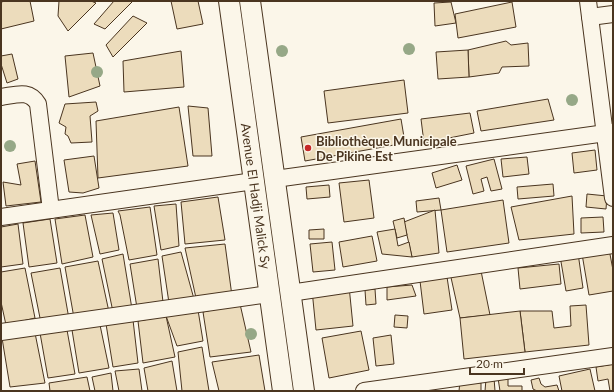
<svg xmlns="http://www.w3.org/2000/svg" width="614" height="392" viewBox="0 0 614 392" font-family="Lato,sans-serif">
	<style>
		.building { fill: #ecdcbc; stroke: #4a3520 }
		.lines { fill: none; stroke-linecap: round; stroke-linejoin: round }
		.minor-casing { stroke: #4a3520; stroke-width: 18 }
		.tertiary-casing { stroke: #4a3520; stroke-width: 22 }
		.minor { stroke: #fbf6e9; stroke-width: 16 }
		.tertiary { stroke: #fbf6e9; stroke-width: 20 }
		.tree { fill: #96a887 }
		.poi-dot { fill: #c62828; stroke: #fbf6e9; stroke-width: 1.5 }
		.labels { text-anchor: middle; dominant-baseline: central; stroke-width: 3; stroke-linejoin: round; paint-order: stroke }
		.poi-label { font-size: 13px; font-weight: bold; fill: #4a3520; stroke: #fbf6e9; text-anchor: start }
		.street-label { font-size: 13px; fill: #4a3520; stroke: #fbf6e9 }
	</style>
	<rect width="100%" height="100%" fill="#fbf6e9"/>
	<g class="building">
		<path d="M6,1H30L34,21L1,29V2Z"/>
		<path d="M59,1H91L96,3L68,31L58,16Z"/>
		<path d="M114,1H133L105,29L94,24Z"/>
		<path d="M171,1H198L203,24L177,29Z"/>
		<path d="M451,2L456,23L435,26L434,3Z"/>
		<path d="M512,2L516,27L458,38L455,14Z"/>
		<path d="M133,16L147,23L113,57L106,45Z"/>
		<path d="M506,41L511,45L528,43L529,66L502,67L499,73L469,77L468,50Z"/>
		<path d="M468,50L469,77L438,79L436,52Z"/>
		<path d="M181,51L184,87L124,92L123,61Z"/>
		<path d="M93,53L100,86L69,97L65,56Z"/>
		<path d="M12,54L18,79L7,83L1,64V56Z"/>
		<path d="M404,80L408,113L328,123L324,91Z"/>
		<path d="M548,99L554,120L481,131L477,111Z"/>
		<path d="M96,102L98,111L90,116L92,142L71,143L68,136L65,134L66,127L59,123L65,104Z"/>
		<path d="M188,106L208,108L212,156H193Z"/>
		<path d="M179,107L188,166L98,178L96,121Z"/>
		<path d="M470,113L474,133L424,143L421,119Z"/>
		<path d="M401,119L405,143L305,161L301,137Z"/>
		<path d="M595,150L597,170L574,173L572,153Z"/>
		<path d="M94,156L99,188L83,193L69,192L64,160Z"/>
		<path d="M527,157L529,174L503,177L501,159Z"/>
		<path d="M494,159L502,189L491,191L487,177L481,179L484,191L473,194L466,166Z"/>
		<path d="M35,161L41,202L6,206L3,182L21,185L17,164Z"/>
		<path d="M457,165L462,180L436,188L432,173Z"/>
		<path d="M369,180L374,218L344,222L339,183Z"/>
		<path d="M553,184L554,196L518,199L517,187Z"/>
		<path d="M329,185L330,197L307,199L306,187Z"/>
		<path d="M587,194L607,196L606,209L586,207Z"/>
		<path d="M572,196L574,234L519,240L511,207Z"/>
		<path d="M218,197L225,240L185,244L181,202Z"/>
		<path d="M439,198L441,210L417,212L416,201Z"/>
		<path d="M503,200L509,243L447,252L441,210Z"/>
		<path d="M176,204L179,246L161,250L154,206Z"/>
		<path d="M150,207L157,255L129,260L120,215L118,211Z"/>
		<path d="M435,210L439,253L412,257L404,222Z"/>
		<path d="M113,213L119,250L100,254L91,215Z"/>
		<path d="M85,215L93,257L62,264L55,219Z"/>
		<path d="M603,217L604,232L581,233V218Z"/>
		<path d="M404,218L407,235L397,238L393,221Z"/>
		<path d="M50,219L57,263L29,267L23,223Z"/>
		<path d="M18,224L23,264L1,267V227Z"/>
		<path d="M324,229V239H309V230Z"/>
		<path d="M395,229L398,246L409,242L412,257L382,254L377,232Z"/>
		<path d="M372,236L377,261L343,267L339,242Z"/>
		<path d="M332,242L335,270L313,272L310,244Z"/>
		<path d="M225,244L232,296L196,298L185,248Z"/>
		<path d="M609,249L613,270V291L589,295L582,254Z"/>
		<path d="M181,252L194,299L169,303L162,256Z"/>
		<path d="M578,253L583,288L566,291L560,256Z"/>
		<path d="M123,254L132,309L113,312L102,259Z"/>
		<path d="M158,259L163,302L137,308L130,264Z"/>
		<path d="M98,261L109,312L74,318L65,267Z"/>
		<path d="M559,264L561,284L520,289L518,268Z"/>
		<path d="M480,266L490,315L460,318L450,273Z"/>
		<path d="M25,268L35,318L6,325L1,302V272Z"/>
		<path d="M60,268L69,319L41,323L31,273Z"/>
		<path d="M447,277L452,310L424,314L420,281Z"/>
		<path d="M412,285L416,296L387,300V287Z"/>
		<path d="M349,286L353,326L316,330L312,290Z"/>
		<path d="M375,289L376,304L366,305L365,290Z"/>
		<path d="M240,304L251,352L210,357L203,312Z"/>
		<path d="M586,305L589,345L525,352L520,311H552L554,328L571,326L570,306Z"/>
		<path d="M198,310L203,341L177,346L166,316Z"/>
		<path d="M520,311L525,352L464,359L460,318Z"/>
		<path d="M395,315L408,316L407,328L394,327Z"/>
		<path d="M166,316L175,357L143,363L138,321Z"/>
		<path d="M133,320L138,363L113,367L106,324Z"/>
		<path d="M100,325L109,368L79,373L72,330Z"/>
		<path d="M67,330L75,374L48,378L40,333Z"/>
		<path d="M361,331L369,370L329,378L322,338Z"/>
		<path d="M35,333L45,383L10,387L2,338Z"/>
		<path d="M391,335L394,364L376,366L373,338Z"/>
		<path d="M202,347L209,391H182L178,352Z"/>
		<path d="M259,355L265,391H219L212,362Z"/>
		<path d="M172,361L177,391H148L144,368Z"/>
		<path d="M613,364V391H610L608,379L598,381L596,367Z"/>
		<path d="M139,369L142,391H119L115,371Z"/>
		<path d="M590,369L595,391H562L559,376Z"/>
		<path d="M111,373L113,391H95L92,377Z"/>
		<path d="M508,374V386H522V391H500L498,378Z"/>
		<path d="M87,377L90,391H50L49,383Z"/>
		<path d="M494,378L495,391H485L486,379Z"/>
		<path d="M539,378L541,384L545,387L557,385L559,391H537L533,389L531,380Z"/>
		<path d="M460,381L481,383V391H459Z"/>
	</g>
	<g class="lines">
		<g class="minor-casing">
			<g id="minor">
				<path d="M588,1L613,198"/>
				<path d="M590,17L613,14"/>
				<path d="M1,97C16,95 29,89 38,104L51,210"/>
				<path d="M275,179L613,132"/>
				<path d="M1,217L254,181"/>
				<path d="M290,293L613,245"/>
				<path d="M1,332L269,294"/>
				<path d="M364,391L613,356"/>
			</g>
		</g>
		<g class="tertiary-casing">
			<g id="tertiary">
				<path d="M229,1L283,391"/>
				<path d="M250,1L304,391"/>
			</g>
		</g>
		<use href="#minor" class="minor"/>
		<use href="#tertiary" class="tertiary"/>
	</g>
	<g class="tree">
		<circle cx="409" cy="49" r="6"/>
		<circle cx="282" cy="51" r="6"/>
		<circle cx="97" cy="72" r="6"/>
		<circle cx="572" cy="100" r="6"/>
		<circle cx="10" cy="146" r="6"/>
		<circle cx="251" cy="334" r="6"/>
	</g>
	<circle class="poi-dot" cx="308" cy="148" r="4"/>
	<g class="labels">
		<g class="poi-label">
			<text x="316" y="141">Bibliothèque Municipale<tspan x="316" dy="15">De Pikine Est</tspan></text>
		</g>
		<g class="street-label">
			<text transform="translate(256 196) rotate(82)">Avenue El Hadji Malick Sy</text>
		</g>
	</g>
	<rect width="614" height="392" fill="none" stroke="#4a3520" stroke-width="4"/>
	<path d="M470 368v6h54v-6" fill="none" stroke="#4a3520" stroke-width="2"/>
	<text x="476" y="368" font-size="12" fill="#4a3520" stroke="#fbf6e9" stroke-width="3" paint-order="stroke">20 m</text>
</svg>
